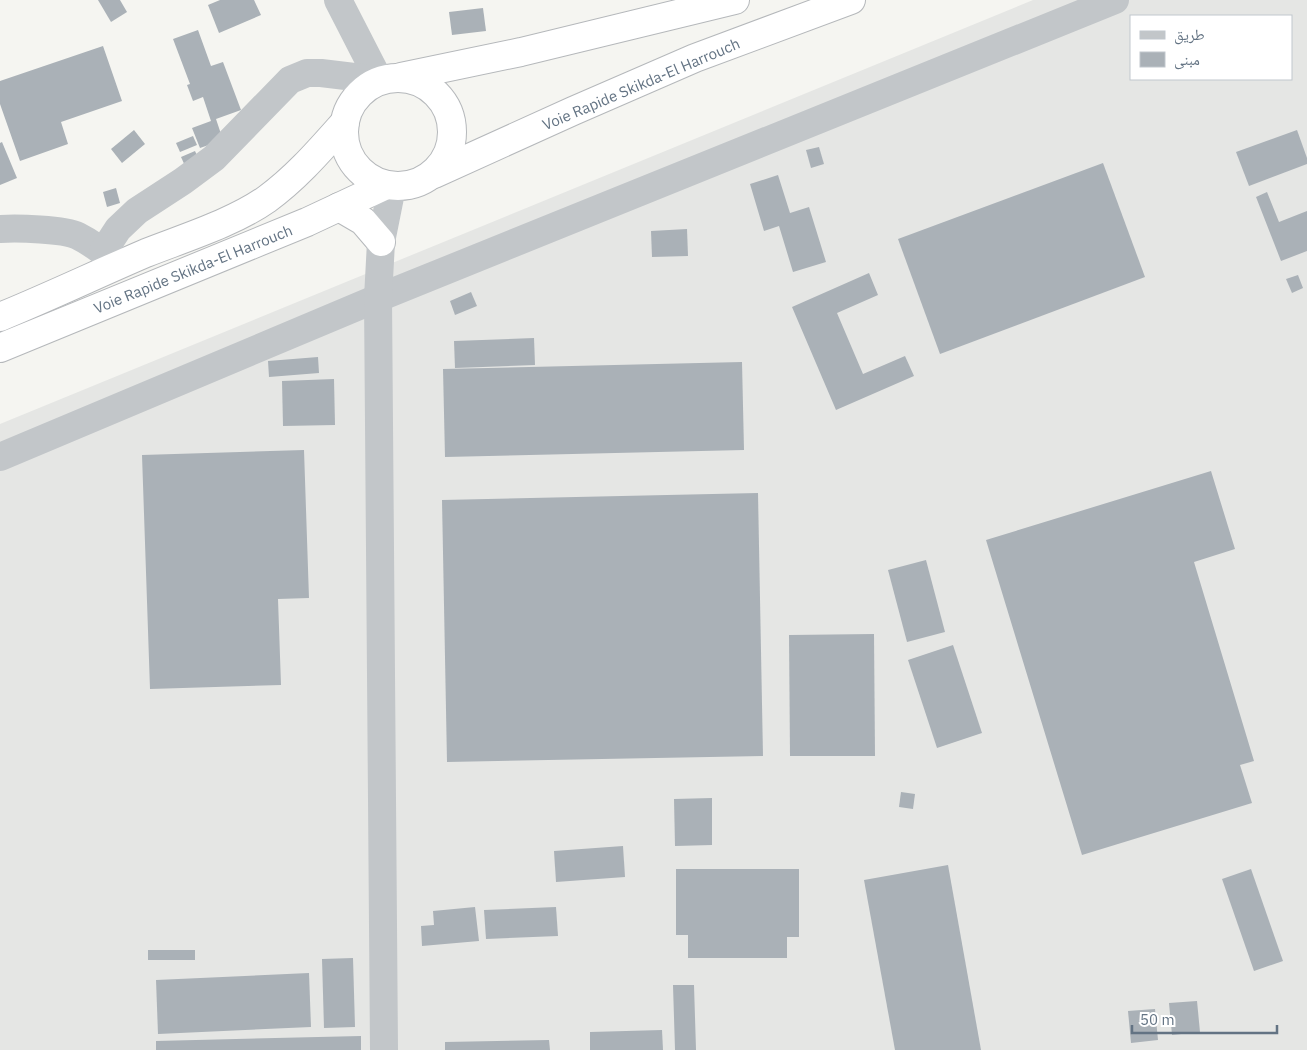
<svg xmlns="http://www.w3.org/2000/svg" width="1307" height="1050" viewBox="0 0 1307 1050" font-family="'IBM Plex Sans','Noto Naskh Arabic',sans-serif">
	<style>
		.built { fill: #e5e6e4; fill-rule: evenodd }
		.building { fill: #aab1b7 }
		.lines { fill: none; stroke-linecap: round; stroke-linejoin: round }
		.highway-casing { stroke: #b5b8bb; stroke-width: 30 }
		.minor { stroke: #c2c6c9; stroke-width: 28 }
		.highway { stroke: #fff; stroke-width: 28 }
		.labels { text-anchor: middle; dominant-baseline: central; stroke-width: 5; stroke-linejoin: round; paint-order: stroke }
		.street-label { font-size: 15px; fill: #637383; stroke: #fff }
	</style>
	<rect width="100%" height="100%" fill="#f5f5f1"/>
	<path class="built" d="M1033,0H1307V1050H0V424ZM1131,16H1291V79H1131Z"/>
	<g class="building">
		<path d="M98,0H120L127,12L111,22Z"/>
		<path d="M220,0H254L261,15L219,33L208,5Z"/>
		<path d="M483,8L486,31L452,35L449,12Z"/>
		<path d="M198,30L211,66L223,62L241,110L216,119L223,140L200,148L192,128L211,121L203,97L193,101L187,85L190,84L173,39Z"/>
		<path d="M103,46L122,101L61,122L68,144L20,161L0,104V81Z"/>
		<path d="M134,130L145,144L122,163L111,149Z"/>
		<path d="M1297,130L1307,158V164L1249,186L1236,152Z"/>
		<path d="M193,136L197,145L180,152L176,143Z"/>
		<path d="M2,142L17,178L0,185V143Z"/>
		<path d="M819,147L824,164L811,168L806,150Z"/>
		<path d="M195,151L200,162L186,168L181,157Z"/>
		<path d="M1103,163L1145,277L940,354L898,239Z"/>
		<path d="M778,175L790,213L809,207L826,262L793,272L779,226L764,231L750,184Z"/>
		<path d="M116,188L120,203L107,207L103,192Z"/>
		<path d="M1267,192L1279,222L1307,211V251L1281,261L1256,197Z"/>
		<path d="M687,229L688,256L652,257L651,231Z"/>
		<path d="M869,273L878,295L837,313L863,374L905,356L914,376L836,410L792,307Z"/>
		<path d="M1298,275L1303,288L1292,293L1286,279Z"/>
		<path d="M471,292L477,306L455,315L450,301Z"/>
		<path d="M534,338L535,365L455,368L454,341Z"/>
		<path d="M318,357L319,373L269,377L268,361Z"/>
		<path d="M742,362L744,450L445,457L443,369Z"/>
		<path d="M334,379L335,425L283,426L282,381Z"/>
		<path d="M304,450L309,598L278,599L281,685L150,689L142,455Z"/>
		<path d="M1211,471L1235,549L1194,562L1254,761L1240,765L1252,803L1082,855L986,540Z"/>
		<path d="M758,493L763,756L447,762L442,500Z"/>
		<path d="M926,560L945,632L907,642L888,570Z"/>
		<path d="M874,634L875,756H790L789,635Z"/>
		<path d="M953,645L982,733L937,748L908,660Z"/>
		<path d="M901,792L915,794L913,809L899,807Z"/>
		<path d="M712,798V845L675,846L674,799Z"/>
		<path d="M623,846L625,877L556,882L554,851Z"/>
		<path d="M948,865L981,1050H895L864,880Z"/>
		<path d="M676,869H799V937H787V958H688V935H676Z"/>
		<path d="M1251,869L1283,961L1254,971L1222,879Z"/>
		<path d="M475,907L479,941L422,946L421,926L434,925L433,911Z"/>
		<path d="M556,907L558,936L486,939L484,910Z"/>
		<rect x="148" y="950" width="47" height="10"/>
		<path d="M353,958L355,1027L324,1028L322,959Z"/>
		<path d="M309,973L311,1027L158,1034L156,980Z"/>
		<path d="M673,985H694L696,1050H675Z"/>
		<path d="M1197,1001L1200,1032L1172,1035L1169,1003Z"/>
		<path d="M1155,1009L1158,1040L1131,1043L1128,1011Z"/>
		<path d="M662,1030L663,1050H590V1032Z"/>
		<path d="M361,1036V1050H156V1041Z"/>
		<path d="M549,1040L550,1050H445V1042Z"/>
	</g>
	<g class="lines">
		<g class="highway-casing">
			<g id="highway">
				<path d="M401,77L521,52L735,0"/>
				<circle cx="398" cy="132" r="54"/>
				<path d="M434,174L573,111L695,58L851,0"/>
				<path d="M339,207L363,221L381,242"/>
				<path d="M0,317C49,297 97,274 146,253C184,238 233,223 267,199C297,177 320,150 345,122"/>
				<path d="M0,348L307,222L384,186"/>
			</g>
		</g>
		<g class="minor">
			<path d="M338,0L379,80"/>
			<path d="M0,229C17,228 64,229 78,236C92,243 105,253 117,263"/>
			<path d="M103,252L118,229L137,211L183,181L214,158L290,80L307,73H321L379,80"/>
			<path d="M0,457L378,298L1115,0"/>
			<path d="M384,1050L378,298L381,242L392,187"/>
		</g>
		<use href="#highway" class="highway"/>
	</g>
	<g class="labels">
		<g class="street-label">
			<text transform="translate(641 84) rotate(-23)">Voie Rapide Skikda-El Harrouch</text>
			<text transform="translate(193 269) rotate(-22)">Voie Rapide Skikda-El Harrouch</text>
		</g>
	</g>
	<rect x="1130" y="15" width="162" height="65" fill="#ffffff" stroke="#c1c7cd"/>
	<rect x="1140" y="31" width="25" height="8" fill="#c2c6c9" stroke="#c1c7cd"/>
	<text x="1174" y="40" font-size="15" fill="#637383">طريق</text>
	<rect x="1140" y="52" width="25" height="15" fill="#aab1b7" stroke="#c1c7cd"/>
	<text x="1174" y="65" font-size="15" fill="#637383">مبنى</text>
	<path d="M1132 1025v8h145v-8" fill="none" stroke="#637383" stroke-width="2.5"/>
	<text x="1140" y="1025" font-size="15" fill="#637383" stroke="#ffffff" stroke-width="4" paint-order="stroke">50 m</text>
</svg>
